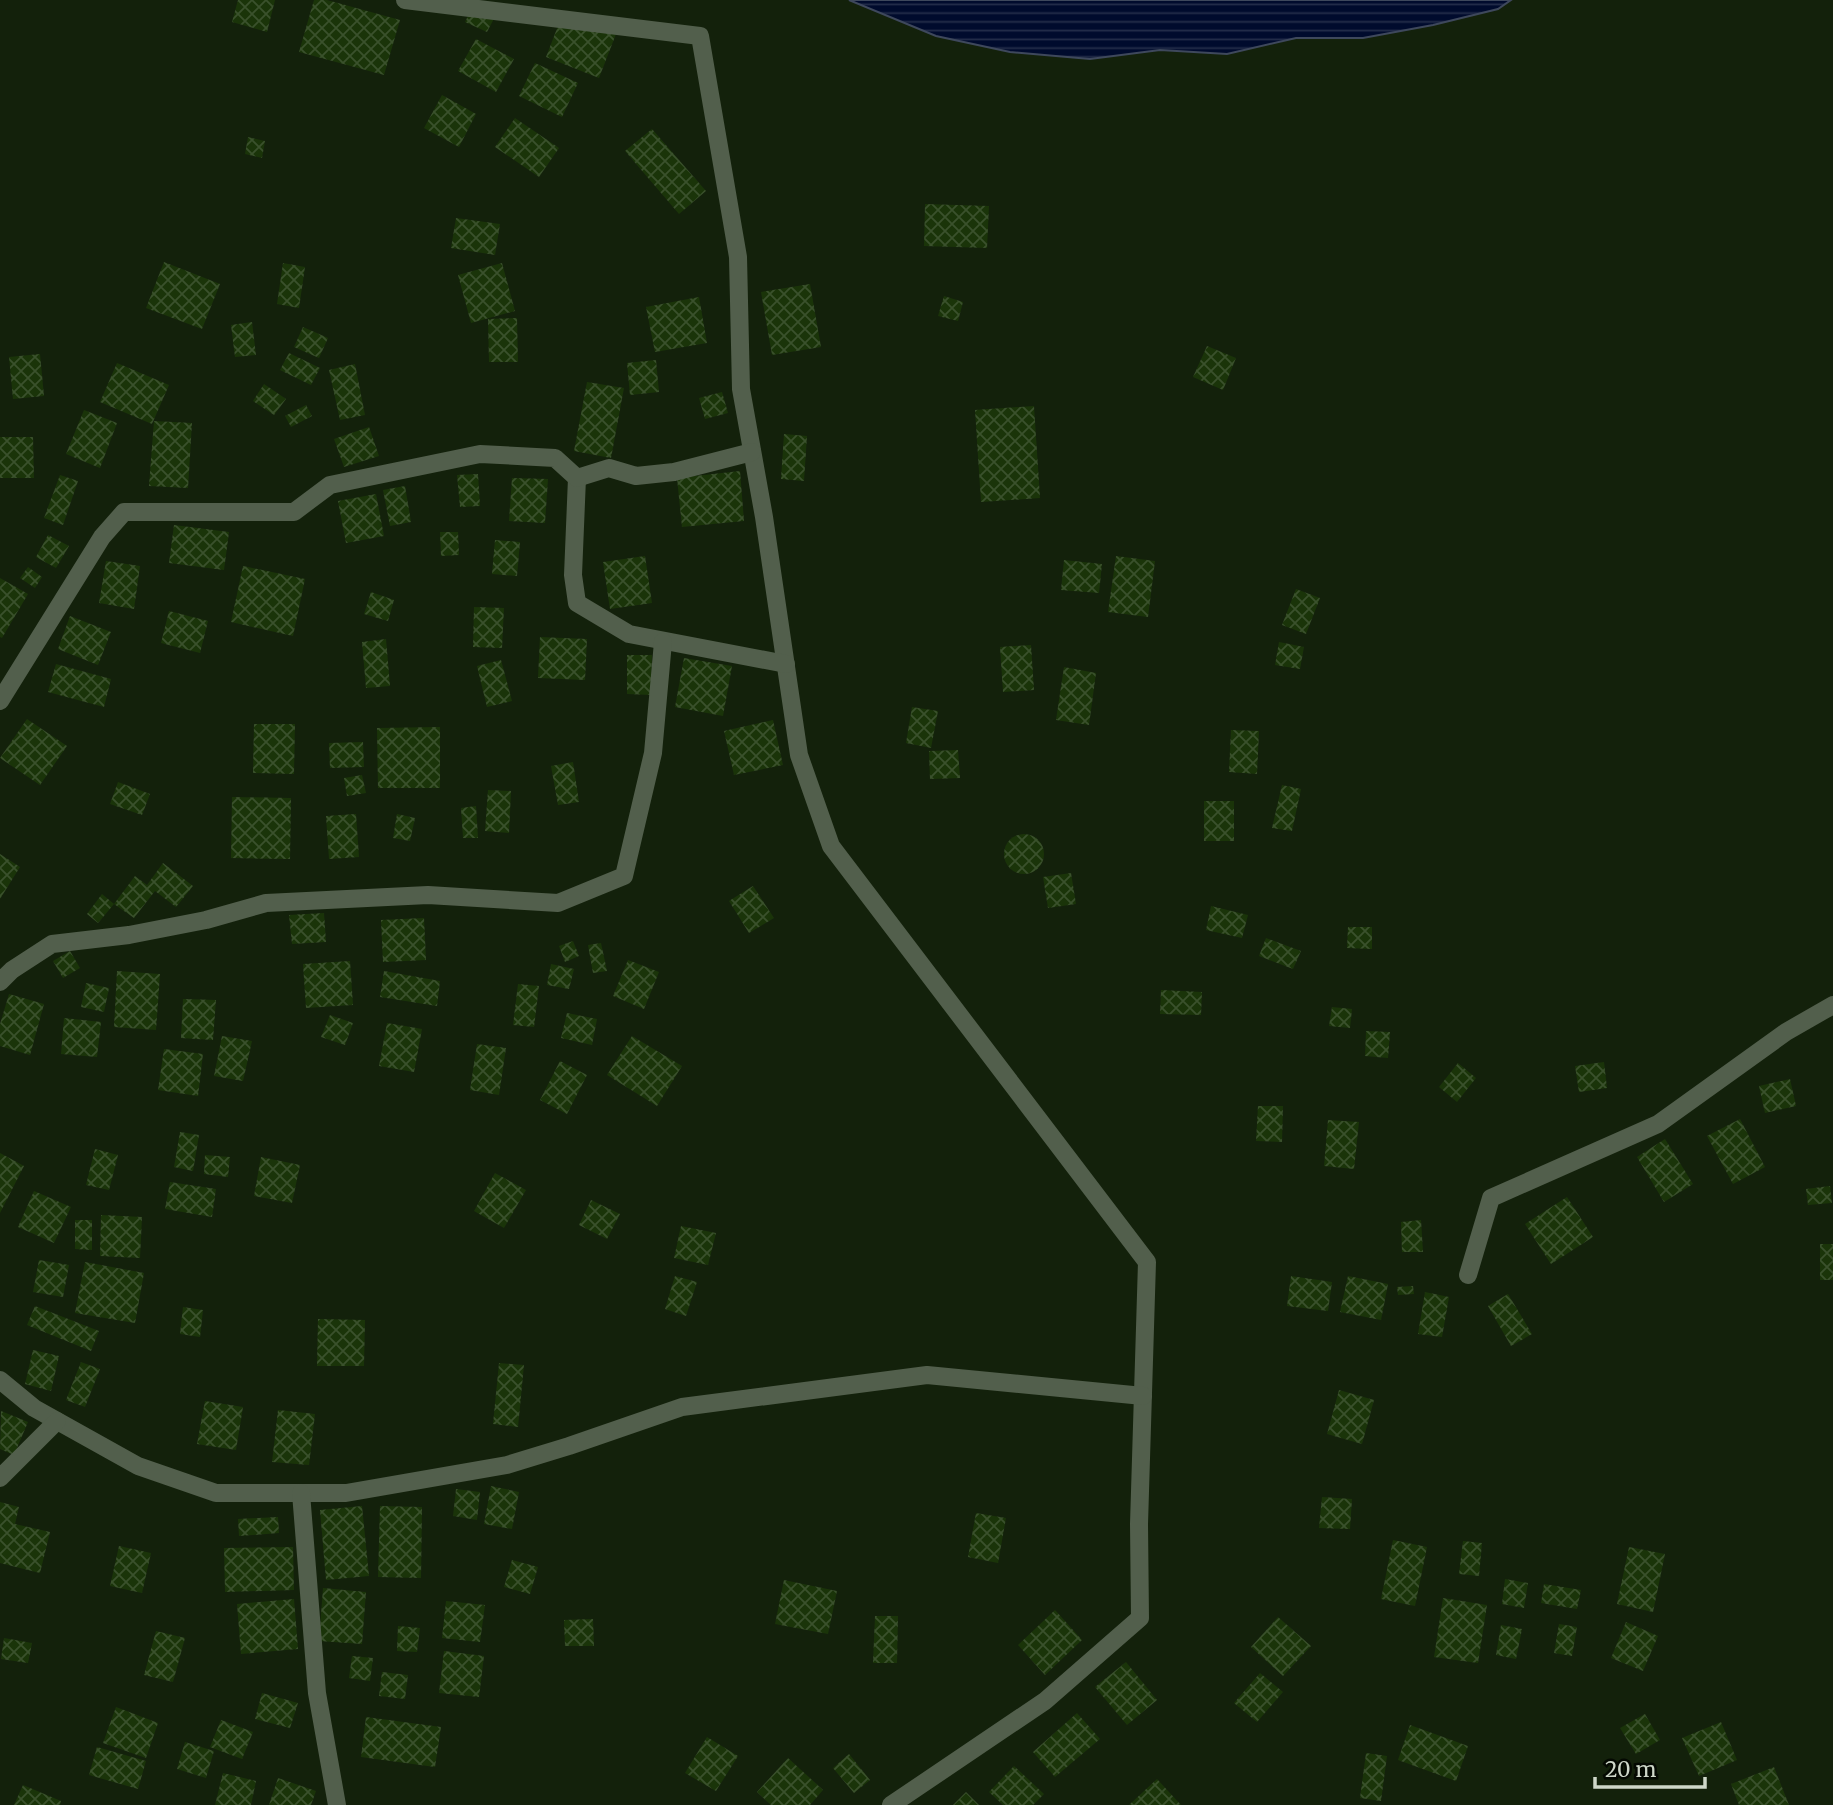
<svg xmlns="http://www.w3.org/2000/svg" width="1833" height="1805" viewBox="0 0 1833 1805" font-family="Merriweather,serif">
	<style>
		.water { fill: url(#water-rules); stroke: #3e485c; stroke-width: 2 }
		.building { fill: url(#building-cross-hatch) }
		.lines { fill: none; stroke-linecap: round; stroke-linejoin: round }
		.street { stroke: #525f4c; stroke-width: 18 }
	</style>
	<defs>
		<pattern id="water-rules" width="6" height="5" patternUnits="userSpaceOnUse" patternTransform="scale(1.75)"><rect width="6" height="5" fill="#000b2d"/><path d="M0 2.5h6" fill="none" stroke="#242e4a"/></pattern>
		<pattern id="building-cross-hatch" width="8" height="8" patternUnits="userSpaceOnUse" patternTransform="scale(1.75)"><rect width="8" height="8" fill="#1a3409"/><path d="M0 0l8 8M0 8l8-8" fill="none" stroke="#3a512c"/></pattern>
	</defs>
	<rect width="100%" height="100%" fill="#13210b"/>
	<path class="water" d="M849,0H1511L1498,9L1433,25L1363,38H1296L1227,54L1160,50L1090,59L1010,52L936,36Z"/>
	<g class="building">
		<path d="M238,0H275L267,32L232,22Z"/>
		<path d="M314,0H327L400,20L384,75L299,52Z"/>
		<path d="M476,0L499,9L487,32L465,22Z"/>
		<path d="M563,13L616,34L599,78L546,57Z"/>
		<path d="M476,39L514,59L496,92L458,71Z"/>
		<path d="M535,63L578,83L562,117L519,96Z"/>
		<path d="M442,95L476,114L459,147L424,128Z"/>
		<path d="M515,118L559,148L539,177L495,147Z"/>
		<path d="M652,129L706,191L679,214L625,151Z"/>
		<path d="M248,137L265,141L262,158L245,154Z"/>
		<path d="M925,204L989,206L987,248L924,246Z"/>
		<path d="M456,218L500,224L495,255L451,248Z"/>
		<path d="M164,262L220,284L202,329L146,308Z"/>
		<path d="M283,263L305,267L299,308L277,304Z"/>
		<path d="M502,263L515,311L471,323L458,275Z"/>
		<path d="M810,284L821,347L772,355L761,292Z"/>
		<path d="M944,296L963,302L958,321L938,316Z"/>
		<path d="M699,297L707,343L655,352L646,307Z"/>
		<path d="M517,318L518,362H489L488,319Z"/>
		<path d="M252,322L256,355L235,357L231,325Z"/>
		<path d="M303,327L328,338L319,358L294,347Z"/>
		<path d="M1207,346L1236,358L1223,390L1193,377Z"/>
		<path d="M289,353L320,368L311,385L280,370Z"/>
		<path d="M40,354L44,396L13,399L9,357Z"/>
		<path d="M656,360L659,392L630,395L627,363Z"/>
		<path d="M117,363L169,385L152,424L100,402Z"/>
		<path d="M355,364L365,415L340,420L329,370Z"/>
		<path d="M587,382L624,388L611,458L574,451Z"/>
		<path d="M264,384L286,399L274,415L253,401Z"/>
		<path d="M722,392L728,413L705,419L699,398Z"/>
		<path d="M306,405L312,416L291,427L285,416Z"/>
		<path d="M1034,406L1040,498L981,502L975,410Z"/>
		<path d="M84,410L117,423L100,468L66,454Z"/>
		<path d="M154,421L192,423L188,488L149,486Z"/>
		<path d="M369,427L379,456L344,467L334,439Z"/>
		<path d="M784,434L807,436L804,481L781,479Z"/>
		<path d="M0,437H33L34,478H0Z"/>
		<path d="M740,471L744,521L682,527L677,478Z"/>
		<path d="M478,474L480,506L460,507L457,475Z"/>
		<path d="M60,475L78,481L63,525L44,518Z"/>
		<path d="M512,478L548,479L545,523L509,521Z"/>
		<path d="M405,486L411,522L390,526L383,490Z"/>
		<path d="M376,494L384,536L346,543L338,501Z"/>
		<path d="M174,525L229,532L224,570L169,563Z"/>
		<path d="M440,532H458L459,555L441,556Z"/>
		<path d="M48,535L69,546L56,568L36,557Z"/>
		<path d="M495,540L520,542L517,576L492,574Z"/>
		<path d="M645,556L652,603L610,609L603,562Z"/>
		<path d="M1116,556L1155,561L1148,617L1108,612Z"/>
		<path d="M1064,560L1102,564L1099,593L1061,590Z"/>
		<path d="M106,561L140,566L134,609L99,603Z"/>
		<path d="M243,566L305,579L293,636L231,622Z"/>
		<path d="M28,567L42,577L35,588L20,578Z"/>
		<path d="M0,578L28,594L2,638L0,637Z"/>
		<path d="M1296,589L1320,598L1306,634L1282,625Z"/>
		<path d="M371,592L394,600L388,621L364,614Z"/>
		<path d="M474,607L504,608L502,648L473,647Z"/>
		<path d="M169,611L208,621L200,653L161,643Z"/>
		<path d="M70,616L111,632L98,665L58,649Z"/>
		<path d="M540,637L587,639L585,680L538,678Z"/>
		<path d="M386,639L390,686L366,688L362,642Z"/>
		<path d="M1279,642L1304,647L1300,669L1275,665Z"/>
		<path d="M1031,645L1034,690L1003,692L1000,647Z"/>
		<path d="M627,655H652L651,695L627,694Z"/>
		<path d="M684,658L732,666L723,716L675,707Z"/>
		<path d="M501,660L512,701L487,707L477,666Z"/>
		<path d="M56,664L111,679L104,707L48,692Z"/>
		<path d="M1064,667L1096,673L1089,725L1056,720Z"/>
		<path d="M912,707L938,711L931,748L906,743Z"/>
		<path d="M27,719L67,746L40,785L0,758Z"/>
		<path d="M773,720L783,765L734,775L724,731Z"/>
		<path d="M254,724H295L294,774L253,773Z"/>
		<path d="M440,727V788H378L377,728Z"/>
		<path d="M1231,730L1259,731L1257,774L1229,772Z"/>
		<path d="M363,742L364,767L330,768L329,743Z"/>
		<path d="M958,750L960,778L930,779L929,751Z"/>
		<path d="M573,762L579,802L558,805L551,766Z"/>
		<path d="M362,775L366,793L347,796L344,778Z"/>
		<path d="M118,782L150,794L142,815L110,804Z"/>
		<path d="M1282,785L1301,789L1292,831L1272,828Z"/>
		<path d="M488,790L511,791L509,833L485,831Z"/>
		<path d="M232,797L291,798L290,859L231,858Z"/>
		<rect x="1204" y="801" width="30" height="40"/>
		<path d="M476,806L478,838H463L461,808Z"/>
		<path d="M356,814L359,857L329,859L326,816Z"/>
		<path d="M397,814L415,818L410,841L393,838Z"/>
		<circle cx="1024" cy="854" r="20"/>
		<path d="M0,854L20,867L0,899Z"/>
		<path d="M163,863L193,886L176,907L155,891L134,918L114,904L135,876L147,885Z"/>
		<path d="M1071,873L1076,904L1048,908L1043,877Z"/>
		<path d="M753,886L774,918L749,933L729,901Z"/>
		<path d="M102,894L114,904L98,923L87,914Z"/>
		<path d="M1211,906L1248,915L1242,938L1206,930Z"/>
		<path d="M324,913L326,942L292,944L289,915Z"/>
		<path d="M424,918L426,960L383,962L381,920Z"/>
		<path d="M1348,927H1372V949L1347,948Z"/>
		<path d="M1266,938L1301,951L1293,969L1259,956Z"/>
		<path d="M573,941L579,956L565,962L559,946Z"/>
		<path d="M601,943L607,971L593,973L588,945Z"/>
		<path d="M70,951L80,968L63,978L53,961Z"/>
		<path d="M628,960L659,972L644,1009L613,996Z"/>
		<path d="M350,961L353,1005L306,1008L303,964Z"/>
		<path d="M551,964L574,969L569,989L547,985Z"/>
		<path d="M117,971L160,974L156,1030L114,1027Z"/>
		<path d="M384,971L440,981L437,1006L380,997Z"/>
		<path d="M86,983L109,988L104,1012L81,1007Z"/>
		<path d="M518,984L539,986L534,1027L513,1025Z"/>
		<path d="M1161,990L1202,992L1201,1015L1160,1014Z"/>
		<path d="M9,994L44,1004L30,1055L0,1046V1024Z"/>
		<path d="M183,999L216,1000L213,1040L181,1038Z"/>
		<path d="M1332,1007L1352,1009L1350,1028L1329,1026Z"/>
		<path d="M567,1013L597,1019L592,1045L561,1038Z"/>
		<path d="M330,1015L353,1023L345,1045L321,1037Z"/>
		<path d="M64,1018L101,1022L97,1057L61,1054Z"/>
		<path d="M387,1023L422,1029L414,1072L379,1066Z"/>
		<path d="M1366,1031L1390,1032L1388,1058L1365,1056Z"/>
		<path d="M222,1036L252,1041L243,1081L214,1076Z"/>
		<path d="M632,1036L682,1066L657,1106L607,1075Z"/>
		<path d="M477,1044L506,1048L499,1095L470,1090Z"/>
		<path d="M164,1049L203,1054L198,1096L158,1090Z"/>
		<path d="M560,1061L587,1075L567,1114L540,1100Z"/>
		<path d="M1604,1062L1607,1088L1579,1092L1575,1066Z"/>
		<path d="M1458,1063L1476,1078L1457,1102L1439,1087Z"/>
		<path d="M1790,1079L1796,1106L1765,1113L1759,1086Z"/>
		<path d="M1258,1106H1283L1282,1142L1256,1141Z"/>
		<path d="M1740,1119L1765,1167L1733,1184L1707,1136Z"/>
		<path d="M1328,1120L1359,1122L1354,1169L1324,1166Z"/>
		<path d="M180,1132L199,1135L193,1171L174,1167Z"/>
		<path d="M1665,1139L1693,1184L1664,1202L1637,1157Z"/>
		<path d="M95,1149L118,1155L109,1190L86,1185Z"/>
		<path d="M0,1153L24,1166L0,1213Z"/>
		<path d="M205,1155L230,1157L228,1177L204,1174Z"/>
		<path d="M261,1157L300,1165L292,1203L254,1196Z"/>
		<path d="M495,1173L526,1190L504,1228L474,1211Z"/>
		<path d="M170,1182L216,1189L212,1217L165,1209Z"/>
		<path d="M1830,1186L1832,1203L1808,1205L1806,1189Z"/>
		<path d="M34,1191L71,1207L54,1243L18,1227Z"/>
		<path d="M1567,1197L1593,1237L1551,1264L1525,1224Z"/>
		<path d="M591,1200L620,1214L607,1239L579,1225Z"/>
		<path d="M101,1215L142,1217L140,1258L100,1256Z"/>
		<path d="M75,1220H92V1250L75,1249Z"/>
		<path d="M1421,1220L1423,1252H1402L1401,1222Z"/>
		<path d="M681,1226L716,1233L708,1265L674,1258Z"/>
		<rect x="1820" y="1244" width="13" height="36"/>
		<path d="M39,1260L69,1265L63,1297L33,1292Z"/>
		<path d="M85,1262L144,1273L135,1323L75,1313Z"/>
		<path d="M675,1276L697,1282L686,1316L665,1309Z"/>
		<path d="M1291,1276L1332,1282L1328,1311L1287,1306Z"/>
		<path d="M1348,1276L1388,1284L1381,1320L1340,1312Z"/>
		<path d="M1413,1286L1414,1294L1398,1295L1397,1287Z"/>
		<path d="M1425,1292L1449,1297L1442,1337L1418,1334Z"/>
		<path d="M1508,1294L1532,1334L1511,1346L1488,1306Z"/>
		<path d="M35,1306L99,1331L91,1351L27,1325Z"/>
		<path d="M183,1307L203,1310L200,1337L180,1334Z"/>
		<path d="M318,1319L365,1320L364,1366H317Z"/>
		<path d="M33,1350L59,1356L51,1391L25,1384Z"/>
		<path d="M81,1362L100,1369L85,1407L66,1400Z"/>
		<path d="M499,1363L524,1365L518,1427L493,1424Z"/>
		<path d="M1339,1390L1374,1400L1362,1444L1327,1434Z"/>
		<path d="M205,1401L243,1407L236,1450L197,1444Z"/>
		<path d="M278,1410L315,1414L309,1465L272,1462Z"/>
		<path d="M1,1411L28,1422L14,1455L0,1449Z"/>
		<path d="M491,1486L519,1492L512,1529L484,1524Z"/>
		<path d="M456,1489L480,1492L477,1520L453,1516Z"/>
		<path d="M1322,1497L1352,1499L1350,1529L1319,1528Z"/>
		<path d="M0,1502L19,1507L15,1524L50,1532L40,1573L0,1563Z"/>
		<path d="M362,1506L369,1576L326,1580L320,1510Z"/>
		<path d="M380,1506L422,1507L421,1578L378,1577Z"/>
		<path d="M976,1513L1006,1518L998,1563L968,1557Z"/>
		<path d="M278,1517L279,1533L239,1536L238,1519Z"/>
		<path d="M1393,1540L1427,1547L1415,1606L1381,1599Z"/>
		<path d="M1463,1541L1482,1543L1479,1576L1459,1574Z"/>
		<path d="M119,1546L151,1553L142,1593L110,1586Z"/>
		<path d="M293,1547L294,1590L225,1592L224,1548Z"/>
		<path d="M1629,1547L1665,1554L1653,1612L1617,1604Z"/>
		<path d="M512,1560L538,1567L530,1594L504,1587Z"/>
		<path d="M1505,1579L1528,1583L1524,1608L1502,1604Z"/>
		<path d="M784,1580L837,1591L828,1634L775,1624Z"/>
		<path d="M1544,1584L1581,1590L1577,1609L1541,1603Z"/>
		<path d="M323,1588L366,1592L362,1644L319,1641Z"/>
		<path d="M1443,1598L1487,1605L1478,1663L1434,1657Z"/>
		<path d="M294,1599L298,1649L241,1654L237,1604Z"/>
		<path d="M446,1601L485,1605L480,1642L442,1638Z"/>
		<path d="M1055,1610L1082,1640L1045,1675L1018,1645Z"/>
		<path d="M875,1616H898L897,1663H873Z"/>
		<path d="M1278,1617L1311,1646L1283,1676L1251,1647Z"/>
		<path d="M593,1619L594,1646H565L564,1620Z"/>
		<path d="M1626,1622L1658,1636L1643,1671L1611,1658Z"/>
		<path d="M1559,1624L1577,1627L1572,1656L1554,1653Z"/>
		<path d="M1501,1625L1522,1629L1516,1659L1496,1655Z"/>
		<path d="M398,1626L420,1628L417,1652L397,1651Z"/>
		<path d="M156,1631L185,1638L173,1682L144,1675Z"/>
		<path d="M4,1638L32,1643L28,1663L1,1659Z"/>
		<path d="M444,1651L484,1656L479,1697L439,1693Z"/>
		<path d="M352,1656L373,1658L370,1681L349,1678Z"/>
		<path d="M1126,1662L1157,1700L1127,1725L1095,1687Z"/>
		<path d="M382,1672L408,1675L405,1699L379,1696Z"/>
		<path d="M1260,1673L1283,1692L1257,1722L1234,1703Z"/>
		<path d="M262,1693L298,1703L290,1728L255,1719Z"/>
		<path d="M116,1707L158,1723L146,1758L103,1743Z"/>
		<path d="M1077,1713L1100,1739L1055,1777L1033,1752Z"/>
		<path d="M1645,1714L1660,1740L1636,1754L1620,1728Z"/>
		<path d="M366,1717L441,1727L435,1767L361,1757Z"/>
		<path d="M221,1720L253,1732L242,1759L210,1747Z"/>
		<path d="M1721,1722L1737,1760L1699,1776L1682,1738Z"/>
		<path d="M1410,1725L1468,1746L1456,1781L1398,1760Z"/>
		<path d="M707,1737L738,1756L716,1791L685,1773Z"/>
		<path d="M185,1742L214,1751L206,1778L177,1769Z"/>
		<path d="M97,1747L146,1761L138,1789L89,1775Z"/>
		<path d="M1366,1753L1387,1756L1381,1801L1360,1798Z"/>
		<path d="M849,1754L870,1780L854,1793L833,1768Z"/>
		<path d="M788,1758L823,1790L810,1805H771L757,1792Z"/>
		<path d="M1014,1766L1044,1794L1033,1805H1003L989,1792Z"/>
		<path d="M1774,1767L1789,1805H1739L1731,1784Z"/>
		<path d="M223,1773L256,1781L251,1805H215Z"/>
		<path d="M278,1778L316,1791L311,1805H269Z"/>
		<path d="M1157,1779L1181,1805H1129Z"/>
		<path d="M23,1785L61,1801L60,1805H14Z"/>
		<path d="M966,1792L979,1805H953Z"/>
	</g>
	<g class="lines">
		<g class="street">
			<path d="M405,0L700,36L738,257L741,389L764,517L799,755L831,846L1147,1262L1139,1524L1140,1618L1045,1701L891,1805"/>
			<path d="M577,478L573,575L577,603L629,634L786,664"/>
			<path d="M0,701L102,537L124,512H294L330,485L480,454L555,458L577,478L609,468L636,476L674,472L752,452"/>
			<path d="M0,982L12,970L52,944L129,935L206,920L266,903L428,895L558,903L624,876L653,753L663,642"/>
			<path d="M1468,1275L1491,1198L1658,1124L1786,1032L1833,1005"/>
			<path d="M0,1380L34,1408L138,1466L216,1493H346L507,1465L569,1446L682,1407L927,1375L1143,1396"/>
			<path d="M0,1478L57,1421"/>
			<path d="M301,1493L317,1693L337,1805"/>
		</g>
	</g>
	<path d="M1595 1777v10h110v-10" fill="none" stroke="#ced7c9" stroke-width="3.5"/>
	<text x="1605" y="1777" font-size="21" fill="#ced7c9" stroke="#040902" stroke-width="5" paint-order="stroke">20 m</text>
</svg>
